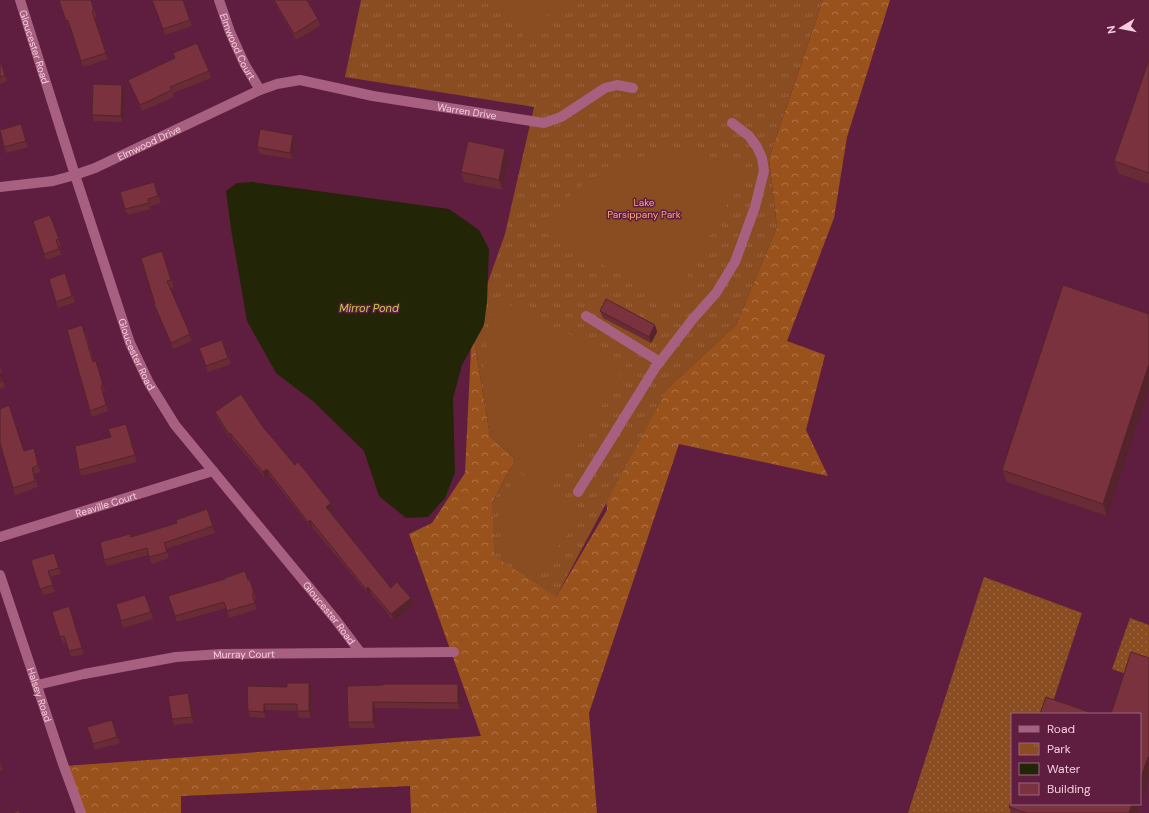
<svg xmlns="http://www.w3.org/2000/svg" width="1149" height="813" viewBox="0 0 1149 813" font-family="'DM Sans',sans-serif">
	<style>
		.grass { fill: url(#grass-dots) }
		.forest { fill: url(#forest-crowns) }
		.park { fill: url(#park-tufts) }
		.pitch { fill: #8a4c21 }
		.water { fill: #232507 }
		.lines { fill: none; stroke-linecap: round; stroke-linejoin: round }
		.minor { stroke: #a86080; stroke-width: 10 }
		.wall { fill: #692b35 }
		.shaded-wall { fill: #55232b }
		.building { fill: #7a323e; stroke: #55232b }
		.labels { text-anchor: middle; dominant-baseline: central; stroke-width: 3; stroke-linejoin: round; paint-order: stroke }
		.street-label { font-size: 10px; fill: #f6cddd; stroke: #5f1e3f }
		.park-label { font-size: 10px; fill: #faa976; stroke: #5f1e3f }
		.water-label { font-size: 11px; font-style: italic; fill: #c5cd51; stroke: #5f1e3f }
	</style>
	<defs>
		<pattern id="grass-dots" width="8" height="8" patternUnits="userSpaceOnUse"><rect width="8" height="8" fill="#8a4c21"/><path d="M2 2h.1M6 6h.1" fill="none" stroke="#9b6541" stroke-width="1.8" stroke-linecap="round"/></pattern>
		<pattern id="forest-crowns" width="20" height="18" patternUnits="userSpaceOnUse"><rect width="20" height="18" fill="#9a521d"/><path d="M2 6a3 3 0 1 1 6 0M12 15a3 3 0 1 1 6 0" fill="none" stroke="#ae7248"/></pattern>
		<pattern id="park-tufts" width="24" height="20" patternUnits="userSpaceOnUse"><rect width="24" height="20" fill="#8a4c21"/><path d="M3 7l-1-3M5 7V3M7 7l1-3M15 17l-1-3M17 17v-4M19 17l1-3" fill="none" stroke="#9b6541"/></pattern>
	</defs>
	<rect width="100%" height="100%" fill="#5f1e3f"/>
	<g class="grass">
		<path d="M984,577L1082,613L1049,714H1012V804L1016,813H908Z"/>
		<path d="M1130,618L1149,625V669L1132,676L1112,669Z"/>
	</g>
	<path class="forest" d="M823,0H890L847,137L834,218L787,341L825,355L806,430L828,476L679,444L589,713L597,813H411L410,786L181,796V813H82L65,766L481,736L409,534L432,523L465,473L472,327L490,436L515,459L492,503L556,597L607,510L604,469L668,388L736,325L777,227L769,158Z"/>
	<path class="park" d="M361,0H823L769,158L777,227L736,325L668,388L556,597L494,556L492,503L515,459L490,436L472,327L505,234L534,107L345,77Z"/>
	<g class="pitch">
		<path d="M494,0H535L552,21L527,41Z"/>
		<path d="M543,0H576L556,16Z"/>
		<path d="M654,153H691L724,161L746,171L672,303L542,231L564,201L586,182L616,166Z"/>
		<path d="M499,299L627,363L555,484L523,464L494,436L485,400L483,371L488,337Z"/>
		<path d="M518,472L581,515L538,575L517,562L508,550L500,534L498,516L503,498Z"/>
	</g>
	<path class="water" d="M253,182L449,209L479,230L489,249L487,302L484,325L462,365L453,398L455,473L445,498L428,517L406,518L379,496L364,451L314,402L276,373L247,321L231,229L226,191L237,183Z"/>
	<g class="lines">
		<g class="minor">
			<path id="s1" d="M20,0L75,175L130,343L149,383L175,425L336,620L360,652"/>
			<path id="s2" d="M219,0L230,32L245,65L260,90"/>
			<path id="s3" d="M0,187L53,181L75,175L95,168L260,90L277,84L300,80L373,96L544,123L561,117L605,88L617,85L633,88"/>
			<path d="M586,316L660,362"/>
			<path d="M578,492L655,368L692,320L716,293L735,262L755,207L764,171L762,158L757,147L749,136L732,123"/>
			<path id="s4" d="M0,537L213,471"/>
			<path id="s5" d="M0,575L63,764L81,813"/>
			<path id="s6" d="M37,685L84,674L176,657L221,654L454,652"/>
		</g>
	</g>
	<g class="wall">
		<path d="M59,0H91L97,17L94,18L108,59L83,67L70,26L69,27Z"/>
		<path d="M152,0H183L192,26L165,35Z"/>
		<path d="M273,0H307L318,19L320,26L296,40Z"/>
		<path d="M175,58L209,71L211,78L173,93L174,97L142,111L128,80Z"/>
		<path d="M0,60L7,81L0,84Z"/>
		<path d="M1149,60V184L1119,174L1114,161Z"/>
		<path d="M125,91L123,122L94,121L92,115Z"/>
		<path d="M21,124L28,147L6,153L4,147Z"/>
		<path d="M295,141L293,159L260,154L257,147Z"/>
		<path d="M509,158L503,190L464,182L461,172Z"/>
		<path d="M154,182L161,203L150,206L151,209L128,215L125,209Z"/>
		<path d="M50,215L61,246L59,247L61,255L46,260L33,221Z"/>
		<path d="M164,257L174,287L170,288L192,341L173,349L154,304H155Z"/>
		<path d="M65,273L75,302L58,308L56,302Z"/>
		<path d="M1063,285L1107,516L1007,482L1002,470Z"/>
		<path d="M600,311L655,325L657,332L651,343L603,318Z"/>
		<path d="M85,331L94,362L96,361L98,368L105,392L103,393L108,411L92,417L90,411Z"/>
		<path d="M222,340L231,364L208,372L199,348Z"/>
		<path d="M0,366L2,373L1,374L5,387L0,389Z"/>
		<path d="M0,409L24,451L36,454L41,472L34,474L38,487L15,495L1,447L0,448Z"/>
		<path d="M215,412L263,427L295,465L311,478L312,480L331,503L333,510L330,512L391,588L411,598L413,605L394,621L371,594L369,595L312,527L311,528L269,475L265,478L232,439L231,440L217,418Z"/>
		<path d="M129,430L137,462L81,476L79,470L111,437Z"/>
		<path d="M207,509L215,533L166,549L169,558L152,564L148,555L107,566L104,560L131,537L177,523Z"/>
		<path d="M54,553L61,574L50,577L55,592L43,595L31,561Z"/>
		<path d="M250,580L256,599L254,600L257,609L229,618L226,608L177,622L168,596Z"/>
		<path d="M148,601L153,619L123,628L116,604Z"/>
		<path d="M52,612H71L84,654L71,657L66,643L63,644Z"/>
		<path d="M1149,658V779L1138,813H1011L1009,807L1140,804Z"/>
		<path d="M309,683L312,690L311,718H299L297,711L266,710V718L250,717L248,711L287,687Z"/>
		<path d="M458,684L461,691L460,709L375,708V728H350L348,722L347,686Z"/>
		<path d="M188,693L190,700L194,723L174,725L172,719Z"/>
		<path d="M112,720L120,743L95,750L87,727Z"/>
		<path d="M0,762L3,770L0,771Z"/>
	</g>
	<g class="shaded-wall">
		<path d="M122,85L125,91L123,122L121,116Z"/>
		<path d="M293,135L295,141L293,159L290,153Z"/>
		<path d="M505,149L509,158L503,190L499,180Z"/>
		<path d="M655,325L657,332L651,343L649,337Z"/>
		<path d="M1149,364V389L1107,516L1103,504Z"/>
		<path d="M126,424L129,430L137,462L135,455Z"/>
		<path d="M230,433L232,439L231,440L229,434Z"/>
		<path d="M34,448L36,454L41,472L38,465Z"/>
		<path d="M267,469L269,475L265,478L263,472Z"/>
		<path d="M331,503L333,510L329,513L326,507Z"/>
		<path d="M310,520L312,527L311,528L308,522Z"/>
		<path d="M368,587L371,594L369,595L366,589Z"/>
		<path d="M411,598L413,605L394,621L391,614Z"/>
		<path d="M309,683L312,690L311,718L309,711Z"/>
		<path d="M458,684L461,691L460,709L458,703Z"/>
		<path d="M188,693L190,700L194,723L192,717Z"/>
		<path d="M373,702L375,708V728L373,722Z"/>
		<path d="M264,704L266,710V718L264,712Z"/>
		<path d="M1148,757L1149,761V779L1138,813H1129L1132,804H1140V781Z"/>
	</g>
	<g class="building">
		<path d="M59,0H91L94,11H92L106,53L81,61L68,20L66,21Z"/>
		<path d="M152,0H183L190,20L163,29Z"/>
		<path d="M274,0H307L318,19L294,34Z"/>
		<path d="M197,43L209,71L170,87L172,90L140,105L128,80L175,58L173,53Z"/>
		<path d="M0,60L5,75L0,77Z"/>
		<path d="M1149,60V173L1114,161Z"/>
		<path d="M93,84L122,85L121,116L92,115Z"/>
		<path d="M21,124L26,141L4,147L0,130Z"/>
		<path d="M260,129L293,135L290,153L257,147Z"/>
		<path d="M468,141L505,149L499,180L461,172Z"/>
		<path d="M154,182L158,196L148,199L149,203L125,209L120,192Z"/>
		<path d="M50,215L59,239L56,240L59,249L44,254L33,221Z"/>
		<path d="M162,251L171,280L167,281L190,334L171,343L154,304H155L141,258Z"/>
		<path d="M65,273L72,296L56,302L49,279Z"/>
		<path d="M1063,285L1149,314V364L1103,504L1002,470Z"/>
		<path d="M606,299L655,325L649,337L600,311Z"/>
		<path d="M82,325L93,362L96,361L103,385L101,386L106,405L90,411L67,330Z"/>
		<path d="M222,340L228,358L206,366L199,348Z"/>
		<path d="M0,373L2,381L0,382Z"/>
		<path d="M241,394L263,427L295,465L298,462L311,478L331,503L326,507L391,588L397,582L411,598L391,614L368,587L366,589L310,520L308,522L267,469L263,472L230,433L229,434L215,412Z"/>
		<path d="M9,405L24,451L34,448L38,465L32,468L35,481L13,488L0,443V409Z"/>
		<path d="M126,424L135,455L79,470L75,446L111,437L108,429Z"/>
		<path d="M207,509L213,526L164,543L167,552L149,557L147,548L104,560L100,542L130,534L131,537L177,523L176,520Z"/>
		<path d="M54,553L59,568L48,571L53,585L40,589L31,561L34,559Z"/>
		<path d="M245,571L248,580H250L254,593L252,594L255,603L227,611L224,602L175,616L168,596L225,579V578Z"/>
		<path d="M145,595L151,612L121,621L116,604Z"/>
		<path d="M69,606L82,648L69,651L64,636L60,637L52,612Z"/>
		<path d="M1131,652L1149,658V758L1148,757L1140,781V714H1111Z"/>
		<path d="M287,683H309V711H297V704H264V712L248,711L247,686L287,687Z"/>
		<path d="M383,684H458V703L373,702V722H348L347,686L383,685Z"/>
		<path d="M188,693L192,717L172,719L168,696Z"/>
		<path d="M1046,697L1095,714H1040Z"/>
		<path d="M112,720L117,737L93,744L87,727Z"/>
		<path d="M1012,799V804H1132L1129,813H1027L1009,807Z"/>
		<path d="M19,810L20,813H12Z"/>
	</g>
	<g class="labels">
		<g class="street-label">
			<text stroke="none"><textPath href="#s2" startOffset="50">Elmwood Court</textPath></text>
			<text stroke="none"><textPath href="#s1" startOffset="49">Gloucester Road</textPath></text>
			<text stroke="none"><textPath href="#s3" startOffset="491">Warren Drive</textPath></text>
			<text stroke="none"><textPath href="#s3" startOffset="157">Elmwood Drive</textPath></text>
			<text stroke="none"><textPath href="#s1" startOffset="373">Gloucester Road</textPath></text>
			<text stroke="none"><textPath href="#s4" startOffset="111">Reaville Court</textPath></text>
			<text stroke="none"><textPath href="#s1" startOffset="697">Gloucester Road</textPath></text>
			<text stroke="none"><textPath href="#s6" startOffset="210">Murray Court</textPath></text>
			<text stroke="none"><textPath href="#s5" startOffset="126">Halsey Road</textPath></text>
		</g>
		<g class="park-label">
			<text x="644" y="202">Lake<tspan x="644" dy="12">Parsippany Park</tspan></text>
		</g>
		<g class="water-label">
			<text x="369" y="308">Mirror Pond</text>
		</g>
	</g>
	<rect x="1011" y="713" width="130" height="92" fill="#5f1e3f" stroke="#9b647e"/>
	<rect x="1019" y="726" width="20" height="6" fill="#a86080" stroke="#9b647e"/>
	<text x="1047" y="733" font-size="12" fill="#f6cddd">Road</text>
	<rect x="1019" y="743" width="20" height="12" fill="url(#park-tufts)" stroke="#9b647e"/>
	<text x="1047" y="753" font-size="12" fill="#f6cddd">Park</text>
	<rect x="1019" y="763" width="20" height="12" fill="#232507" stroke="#9b647e"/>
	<text x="1047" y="773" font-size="12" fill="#f6cddd">Water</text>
	<rect x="1019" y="783" width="20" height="12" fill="#7a323e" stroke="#9b647e"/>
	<text x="1047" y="793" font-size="12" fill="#f6cddd">Building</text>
	<g transform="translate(1121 28) rotate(260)" stroke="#5f1e3f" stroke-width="3" paint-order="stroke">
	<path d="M0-3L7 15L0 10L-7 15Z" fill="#f6cddd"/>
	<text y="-6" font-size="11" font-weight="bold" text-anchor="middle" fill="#f6cddd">N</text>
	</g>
</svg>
